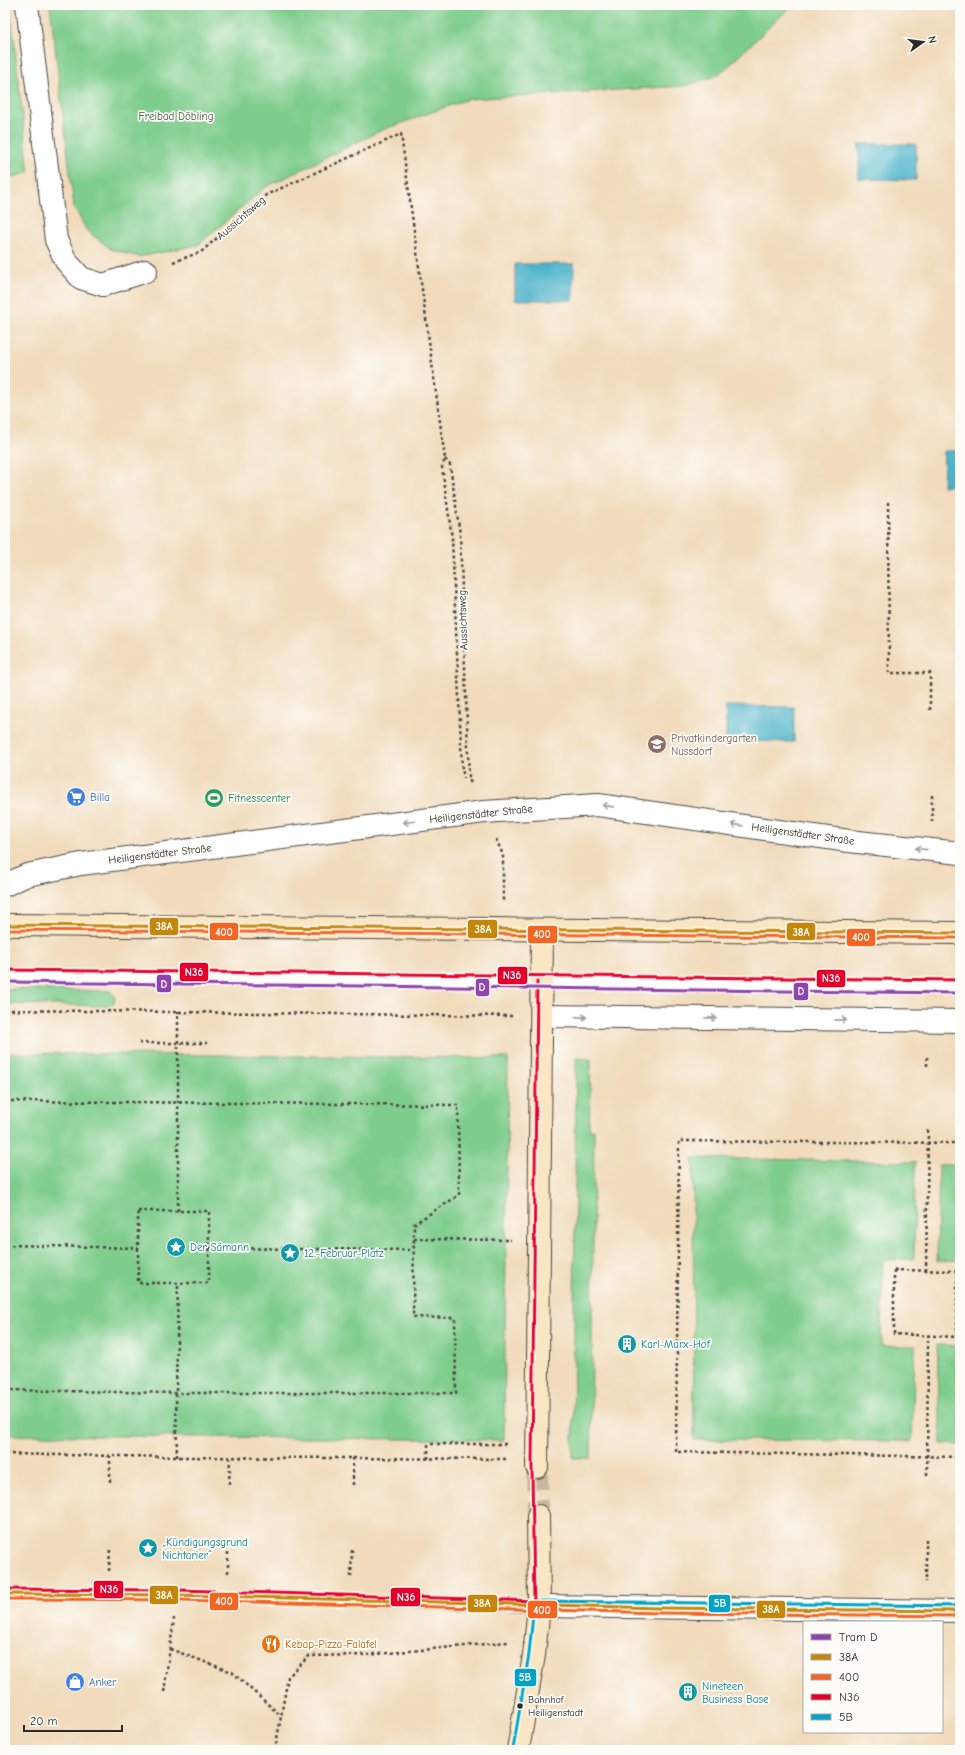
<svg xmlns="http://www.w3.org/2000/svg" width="965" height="1755" viewBox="0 0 965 1755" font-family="'Comic Neue',sans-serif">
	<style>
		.green { fill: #7fcd8d; stroke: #557c5c }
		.water { fill: #4bb3ca; stroke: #3b6f7a }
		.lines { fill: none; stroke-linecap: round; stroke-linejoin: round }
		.secondary-tunnel { stroke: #c9b89f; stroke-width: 22; stroke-dasharray: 22 11; stroke-linecap: butt }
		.lane-casing { stroke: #494541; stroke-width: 14 }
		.street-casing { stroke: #494541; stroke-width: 24 }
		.secondary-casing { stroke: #494541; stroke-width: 24 }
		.path { stroke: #494541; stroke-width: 2.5; stroke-dasharray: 3 3; stroke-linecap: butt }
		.lane { stroke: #fff; stroke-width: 13 }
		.street { stroke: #fff; stroke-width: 22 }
		.secondary { stroke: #fbe6c4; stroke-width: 22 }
		.bus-1-casing { stroke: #fdfcf7; stroke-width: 6 }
		.bus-2-casing { stroke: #fdfcf7; stroke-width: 6 }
		.bus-3-casing { stroke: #fdfcf7; stroke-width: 6 }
		.bus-4-casing { stroke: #fdfcf7; stroke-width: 6 }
		.bus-1 { stroke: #c4870b; stroke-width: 3 }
		.bus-2 { stroke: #f26522; stroke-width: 3 }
		.bus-3 { stroke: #e4002b; stroke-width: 3 }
		.bus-4 { stroke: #02a3c6; stroke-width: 3 }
		.tram-1-casing { stroke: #fdfcf7; stroke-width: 6 }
		.tram-1 { stroke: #8e44ad; stroke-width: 3 }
		.oneway { stroke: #a0a0a0 }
		.bus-dot { fill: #2b2b2b; stroke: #fdfcf7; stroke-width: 1.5 }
		.labels { text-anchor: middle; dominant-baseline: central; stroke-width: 3.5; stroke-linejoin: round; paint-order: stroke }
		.bus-label { font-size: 10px; fill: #2b2b2b; stroke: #fdfcf7; text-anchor: start }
		.park-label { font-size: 11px; fill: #445c48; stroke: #fdfcf7 }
		.street-label { font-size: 11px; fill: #2b2b2b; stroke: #fdfcf7 }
		.education-label { font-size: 11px; fill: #785e54; stroke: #fdfcf7; text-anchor: start }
		.shop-label { font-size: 11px; fill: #366cbe; stroke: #fdfcf7; text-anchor: start }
		.leisure-label { font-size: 11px; fill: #27864d; stroke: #fdfcf7; text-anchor: start }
		.culture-label { font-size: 11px; fill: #0d838f; stroke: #fdfcf7; text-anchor: start }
		.food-label { font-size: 11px; fill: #c56008; stroke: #fdfcf7; text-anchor: start }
		.line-badge { stroke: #fdfcf7; stroke-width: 1.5 }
		.badge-label { font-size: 11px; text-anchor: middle; font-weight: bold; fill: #fff }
	</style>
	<rect width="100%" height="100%" fill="#fdfcf7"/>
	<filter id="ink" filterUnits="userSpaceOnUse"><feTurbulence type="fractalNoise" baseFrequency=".025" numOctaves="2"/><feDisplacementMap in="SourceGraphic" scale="8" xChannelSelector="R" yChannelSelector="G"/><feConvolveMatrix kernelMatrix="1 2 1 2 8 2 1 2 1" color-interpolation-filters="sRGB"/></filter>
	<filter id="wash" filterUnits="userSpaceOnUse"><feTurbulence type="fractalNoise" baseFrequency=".012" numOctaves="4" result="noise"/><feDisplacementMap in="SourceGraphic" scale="16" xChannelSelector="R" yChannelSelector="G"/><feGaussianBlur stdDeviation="0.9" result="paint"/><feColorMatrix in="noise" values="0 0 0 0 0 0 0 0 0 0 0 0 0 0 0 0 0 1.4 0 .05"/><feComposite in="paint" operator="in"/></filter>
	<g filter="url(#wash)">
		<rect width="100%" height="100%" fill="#f1dbbc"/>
		<g class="green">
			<path d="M5,5H10L29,172L5,180Z"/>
			<path d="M50,5H788L789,8L719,75L684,86L468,99L382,130L264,188L198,245L139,257L111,249L87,231L74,207Z"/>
			<path d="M5,989L110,991L116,997L113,1004L106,1006L5,1004Z"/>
			<path d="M5,1053L508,1058L504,1440L5,1435Z"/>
			<path d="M576,1058L591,1059L589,1130H594L591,1458H573Z"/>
			<path d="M693,1158L915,1162L914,1259L883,1260L881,1346H915L912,1441L694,1440Z"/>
			<path d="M939,1165H960V1260L937,1261Z"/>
			<path d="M937,1345L960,1346V1445L941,1444Z"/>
		</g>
		<g class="water">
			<path d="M859,144H916V180L859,179Z"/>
			<path d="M515,264H574L573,300H515Z"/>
			<path d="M944,451H960V486H943Z"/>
			<path d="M726,706L794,707V742L726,741Z"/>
		</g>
	</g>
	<g filter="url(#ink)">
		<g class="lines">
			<path class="secondary-tunnel" d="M537,1467L538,1516"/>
			<g class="lane-casing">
				<g id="lane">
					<path d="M5,975L960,985"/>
					<path d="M5,1594L178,1595L539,1606"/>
				</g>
			</g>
			<g class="street-casing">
				<g id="street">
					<path d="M27,5L56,240L66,261L81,278L103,285L146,271"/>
					<path d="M5,885L27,875L81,864L484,812L598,805L849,841L960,853"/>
					<path d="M542,1016L960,1021"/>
					<path d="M539,1606L960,1611"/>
				</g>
			</g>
			<g class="secondary-casing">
				<g id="secondary">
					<path d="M5,925L960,933"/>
					<path d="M537,1467L542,931"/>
					<path d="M518,1750L534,1655L539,1606L538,1516"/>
				</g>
			</g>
			<g class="path">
				<path d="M173,262L201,252L266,195L401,134L445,459L442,467L452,538L462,768L464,778"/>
				<path d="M445,459L450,465L460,534L469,778L471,784"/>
				<path d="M888,502L889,673H930V712"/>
				<path d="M932,795V821"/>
				<path d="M496,839L503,855V901"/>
				<path d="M5,1010L513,1016"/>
				<path d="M139,1043H207"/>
				<path d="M927,1066V1055"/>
				<path d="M5,1101L458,1105L459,1195L414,1224L413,1317L455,1318L456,1393H176L5,1390"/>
				<path d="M960,1143L679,1141L676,1452L960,1457"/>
				<rect x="138" y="1211" width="71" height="72"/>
				<path d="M178,1211V1011"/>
				<path d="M414,1239L511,1240"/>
				<path d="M5,1245L138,1248"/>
				<path d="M209,1248L413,1250"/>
				<path d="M894,1270L957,1271V1337L894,1334Z"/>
				<path d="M926,1271L928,1128"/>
				<path d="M5,1454L177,1457L508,1459"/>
				<path d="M177,1457L176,1393L178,1283"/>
				<path d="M428,1459V1444H508"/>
				<path d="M927,1475L928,1336"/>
				<path d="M110,1482V1456"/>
				<path d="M229,1484L230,1458"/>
				<path d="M353,1485V1458"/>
				<path d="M926,1539V1582"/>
				<path d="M109,1571L110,1547"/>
				<path d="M228,1573V1549"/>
				<path d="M351,1577L352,1550"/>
				<path d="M170,1649L232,1672L281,1716"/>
				<path d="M164,1692L174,1618"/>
				<path d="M275,1750L288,1677L309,1656L366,1655L508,1642"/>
			</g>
			<use href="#lane" class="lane"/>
			<use href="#street" class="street"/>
			<use href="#secondary" class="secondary"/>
			<g class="bus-1-casing">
				<g id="bus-1">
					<path d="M5,925L960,933"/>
					<path d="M5,1594L178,1595L659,1608L960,1611"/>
				</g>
			</g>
			<g class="bus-2-casing">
				<g id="bus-2">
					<path d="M5,930L960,938"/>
					<path d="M5,1599L178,1600L659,1613L960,1616"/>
				</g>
			</g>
			<g class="bus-3-casing">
				<g id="bus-3">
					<path d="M5,970L960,980"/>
					<path d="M5,1589L178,1590L539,1601"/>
					<path d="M534,1606L532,1467L537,981"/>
				</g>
			</g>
			<g class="bus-4-casing">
				<g id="bus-4">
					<path d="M539,1601L960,1606"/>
					<path d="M513,1749L529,1654L534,1605"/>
				</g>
			</g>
			<use href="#bus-1" class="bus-1"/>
			<use href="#bus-2" class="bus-2"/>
			<use href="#bus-3" class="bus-3"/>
			<use href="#bus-4" class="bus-4"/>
			<g class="tram-1-casing">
				<path id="tram-1" d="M5,982L960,993"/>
			</g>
			<use href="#tram-1" class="tram-1"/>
		</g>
		<defs><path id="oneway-shaft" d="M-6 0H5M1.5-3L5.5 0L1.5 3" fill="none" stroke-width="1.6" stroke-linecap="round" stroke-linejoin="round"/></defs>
		<g class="oneway">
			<use href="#oneway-shaft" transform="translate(608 806) rotate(-172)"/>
			<use href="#oneway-shaft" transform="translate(409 822) rotate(173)"/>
			<use href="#oneway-shaft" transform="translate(737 825) rotate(-172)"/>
			<use href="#oneway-shaft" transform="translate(921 849) rotate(-174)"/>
			<use href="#oneway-shaft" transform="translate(581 1017) rotate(1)"/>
			<use href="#oneway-shaft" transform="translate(711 1018) rotate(1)"/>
			<use href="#oneway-shaft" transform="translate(841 1020) rotate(1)"/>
		</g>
	</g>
	<defs>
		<g id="school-disc" transform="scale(1)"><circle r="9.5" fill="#8d6e63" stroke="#fdfcf7"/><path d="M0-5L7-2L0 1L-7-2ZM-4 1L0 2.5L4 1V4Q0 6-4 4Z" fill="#fff"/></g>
		<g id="supermarket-disc" transform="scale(1)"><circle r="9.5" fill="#3f7fe0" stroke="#fdfcf7"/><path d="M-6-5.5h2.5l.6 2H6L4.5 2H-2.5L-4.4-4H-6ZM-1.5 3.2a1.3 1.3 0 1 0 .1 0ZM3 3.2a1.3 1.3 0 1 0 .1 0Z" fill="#fff"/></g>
		<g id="stadium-disc" transform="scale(1)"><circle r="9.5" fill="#2e9e5b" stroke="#fdfcf7"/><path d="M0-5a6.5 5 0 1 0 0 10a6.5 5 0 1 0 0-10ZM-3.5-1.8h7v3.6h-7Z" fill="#fff"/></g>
		<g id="sight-disc" transform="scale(1)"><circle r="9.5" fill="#0f9aa8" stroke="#fdfcf7"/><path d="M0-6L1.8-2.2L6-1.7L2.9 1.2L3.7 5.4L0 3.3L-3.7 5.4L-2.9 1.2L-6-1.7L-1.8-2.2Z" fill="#fff"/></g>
		<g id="building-disc" transform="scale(1)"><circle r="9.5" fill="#0f9aa8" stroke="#fdfcf7"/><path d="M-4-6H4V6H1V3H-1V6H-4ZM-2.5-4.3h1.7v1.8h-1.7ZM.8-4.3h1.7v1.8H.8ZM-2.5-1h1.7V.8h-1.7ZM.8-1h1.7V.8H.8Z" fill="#fff"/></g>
		<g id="restaurant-disc" transform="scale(1)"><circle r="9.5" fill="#e8710a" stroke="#fdfcf7"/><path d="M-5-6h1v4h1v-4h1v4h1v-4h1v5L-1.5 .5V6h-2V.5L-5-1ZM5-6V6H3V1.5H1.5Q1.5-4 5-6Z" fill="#fff"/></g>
		<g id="shop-disc" transform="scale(1)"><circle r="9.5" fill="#3f7fe0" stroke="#fdfcf7"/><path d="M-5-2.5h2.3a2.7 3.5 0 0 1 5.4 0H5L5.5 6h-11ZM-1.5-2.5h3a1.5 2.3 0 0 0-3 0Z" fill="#fff"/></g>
	</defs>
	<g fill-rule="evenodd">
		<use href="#school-disc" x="657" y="744"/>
		<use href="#supermarket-disc" x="76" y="797"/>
		<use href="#stadium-disc" x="214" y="798"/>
		<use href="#sight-disc" x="176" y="1247"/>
		<use href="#sight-disc" x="290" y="1253"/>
		<use href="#building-disc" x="627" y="1344"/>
		<use href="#sight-disc" x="148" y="1548"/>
		<use href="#restaurant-disc" x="271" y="1644"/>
		<use href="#shop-disc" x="75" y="1682"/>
		<use href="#building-disc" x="688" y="1692"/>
	</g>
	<circle class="bus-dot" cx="520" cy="1706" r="3.5"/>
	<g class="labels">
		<g class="bus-label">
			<text x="528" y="1700">Bahnhof<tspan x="528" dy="13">Heiligenstadt</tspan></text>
		</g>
		<g class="park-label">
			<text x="176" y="116">Freibad Döbling</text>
		</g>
		<g class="street-label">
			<text transform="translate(241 218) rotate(-41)">Aussichtsweg</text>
			<text transform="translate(463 620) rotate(-92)">Aussichtsweg</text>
			<text transform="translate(481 814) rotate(-6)">Heiligenstädter Straße</text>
			<text transform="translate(803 834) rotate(8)">Heiligenstädter Straße</text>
			<text transform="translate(160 854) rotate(-7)">Heiligenstädter Straße</text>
		</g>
		<g class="education-label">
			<text x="671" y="738">Privatkindergarten<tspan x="671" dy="13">Nussdorf</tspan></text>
		</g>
		<g class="shop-label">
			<text x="90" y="797">Billa</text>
			<text x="89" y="1682">Anker</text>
		</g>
		<g class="leisure-label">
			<text x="228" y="798">Fitnesscenter</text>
		</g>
		<g class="culture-label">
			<text x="190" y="1247">Der Sämann</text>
			<text x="304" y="1253">12.-Februar-Platz</text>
			<text x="641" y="1344">Karl-Marx-Hof</text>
			<text x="162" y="1542">„Kündigungsgrund<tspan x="162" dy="13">Nichtarier“</tspan></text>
			<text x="702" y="1686">Nineteen<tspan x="702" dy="13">Business Base</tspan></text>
		</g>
		<g class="food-label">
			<text x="285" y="1644">Kebap-Pizza-Falafel</text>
		</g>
	</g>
	<g class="line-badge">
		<rect x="149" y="917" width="30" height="19" rx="4" fill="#c4870b"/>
		<rect x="467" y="919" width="31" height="20" rx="4" fill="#c4870b"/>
		<rect x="786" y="922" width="30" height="19" rx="4" fill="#c4870b"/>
		<rect x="209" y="922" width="30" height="19" rx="4" fill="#f26522"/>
		<rect x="527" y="925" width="31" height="19" rx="4" fill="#f26522"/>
		<rect x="846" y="928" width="30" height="19" rx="4" fill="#f26522"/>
		<rect x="179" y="962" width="30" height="20" rx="4" fill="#e4002b"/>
		<rect x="497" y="966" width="31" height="19" rx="4" fill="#e4002b"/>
		<rect x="816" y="969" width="30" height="19" rx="4" fill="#e4002b"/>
		<rect x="156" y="974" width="16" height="19" rx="4" fill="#8e44ad"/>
		<rect x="475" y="978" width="15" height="19" rx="4" fill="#8e44ad"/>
		<rect x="793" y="982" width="16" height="19" rx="4" fill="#8e44ad"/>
		<rect x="93" y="1580" width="31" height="19" rx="4" fill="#e4002b"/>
		<rect x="149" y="1585" width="30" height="20" rx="4" fill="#c4870b"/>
		<rect x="390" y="1587" width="31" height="20" rx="4" fill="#e4002b"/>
		<rect x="209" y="1592" width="30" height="19" rx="4" fill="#f26522"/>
		<rect x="708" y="1594" width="23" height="19" rx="4" fill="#02a3c6"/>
		<rect x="467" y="1594" width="31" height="19" rx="4" fill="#c4870b"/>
		<rect x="756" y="1600" width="30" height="19" rx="4" fill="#c4870b"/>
		<rect x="527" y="1600" width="31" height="19" rx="4" fill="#f26522"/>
		<rect x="514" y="1668" width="23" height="19" rx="4" fill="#02a3c6"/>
	</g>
	<g class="badge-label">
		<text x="164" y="930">38A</text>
		<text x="483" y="933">38A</text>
		<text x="801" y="936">38A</text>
		<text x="224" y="936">400</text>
		<text x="542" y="938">400</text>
		<text x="861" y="941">400</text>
		<text x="194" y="976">N36</text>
		<text x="512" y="979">N36</text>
		<text x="831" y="982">N36</text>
		<text x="164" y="988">D</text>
		<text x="482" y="991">D</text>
		<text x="801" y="995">D</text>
		<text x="109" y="1593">N36</text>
		<text x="164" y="1599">38A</text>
		<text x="406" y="1601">N36</text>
		<text x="224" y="1605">400</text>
		<text x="720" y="1607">5B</text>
		<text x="482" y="1607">38A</text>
		<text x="771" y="1613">38A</text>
		<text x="542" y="1614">400</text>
		<text x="525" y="1681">5B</text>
	</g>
	<rect width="965" height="1755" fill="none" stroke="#fdfcf7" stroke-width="20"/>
	<rect x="803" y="1621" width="140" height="112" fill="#fdfcf7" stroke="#a9a8a5"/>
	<rect x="811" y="1634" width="20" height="6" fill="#8e44ad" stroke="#a9a8a5"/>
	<text x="839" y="1641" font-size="12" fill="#2b2b2b">Tram D</text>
	<rect x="811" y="1654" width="20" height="6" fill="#c4870b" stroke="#a9a8a5"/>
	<text x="839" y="1661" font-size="12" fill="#2b2b2b">38A</text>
	<rect x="811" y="1674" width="20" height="6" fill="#f26522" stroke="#a9a8a5"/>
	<text x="839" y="1681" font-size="12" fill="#2b2b2b">400</text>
	<rect x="811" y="1694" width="20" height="6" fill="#e4002b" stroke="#a9a8a5"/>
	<text x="839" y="1701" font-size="12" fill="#2b2b2b">N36</text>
	<rect x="811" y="1714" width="20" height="6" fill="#02a3c6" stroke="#a9a8a5"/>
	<text x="839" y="1721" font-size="12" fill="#2b2b2b">5B</text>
	<g transform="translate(923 42) rotate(76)" stroke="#fdfcf7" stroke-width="3" paint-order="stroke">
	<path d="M0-3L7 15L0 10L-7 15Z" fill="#2b2b2b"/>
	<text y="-6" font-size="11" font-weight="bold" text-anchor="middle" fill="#2b2b2b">N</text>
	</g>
	<path d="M24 1725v6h98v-6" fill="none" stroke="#2b2b2b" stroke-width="2"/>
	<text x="30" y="1725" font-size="12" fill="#2b2b2b" stroke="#fdfcf7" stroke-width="3" paint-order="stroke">20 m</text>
</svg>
